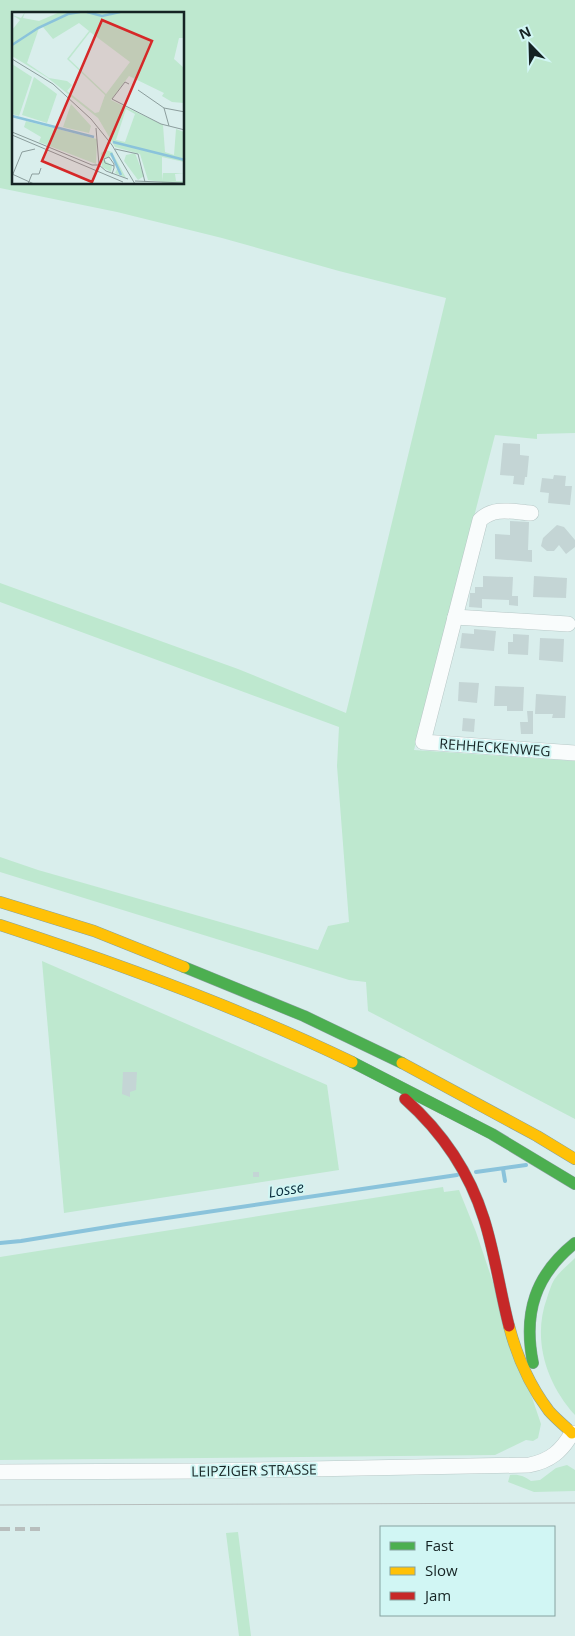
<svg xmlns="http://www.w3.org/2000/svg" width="575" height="1636" viewBox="0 0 575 1636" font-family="'Open Sans',sans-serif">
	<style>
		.green { fill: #bee8cf; fill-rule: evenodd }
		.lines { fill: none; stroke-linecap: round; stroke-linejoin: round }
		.stream { stroke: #8ac3db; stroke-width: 4 }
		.building { fill: #c4d5d5 }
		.street-casing { stroke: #b8c8c7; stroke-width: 16 }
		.fast-casing { stroke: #87a19c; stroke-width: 12 }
		.slow-casing { stroke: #87a19c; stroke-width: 12 }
		.jam-casing { stroke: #87a19c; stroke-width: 12 }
		.street { stroke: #f9fcfc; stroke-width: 15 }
		.fast { stroke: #4caf50; stroke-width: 11 }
		.slow { stroke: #ffc107; stroke-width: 11 }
		.jam { stroke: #c62828; stroke-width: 11 }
		.tram { stroke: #b8bebd; stroke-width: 1 }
		.rail { stroke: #b8bebd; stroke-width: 4; stroke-dasharray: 10 5; stroke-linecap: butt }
		.labels { text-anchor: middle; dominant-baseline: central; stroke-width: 4; stroke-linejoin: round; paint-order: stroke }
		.street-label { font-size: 14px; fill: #152323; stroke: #d1f6f4 }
		.water-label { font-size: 15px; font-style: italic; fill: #0b2e3d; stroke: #d1f6f4 }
		.inset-river { fill: none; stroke: #8ac3db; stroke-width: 2.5 }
		.inset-road { fill: none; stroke: #8b9d9c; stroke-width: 1 }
		.view { fill: #d62828; fill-opacity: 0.15; stroke: #d62828; stroke-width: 2.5 }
		.inset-edge { fill: none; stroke: #152323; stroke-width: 2.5 }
	</style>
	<rect width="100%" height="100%" fill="#d9eeec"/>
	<g class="green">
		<path d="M0,0H575V433L537,434V439L495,435L414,750L575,761V1119L368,1011L366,982L349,980L0,872V857L38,870L318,950L328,926L349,922L337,766L339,727L0,602V583L238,669L346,713L446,298L339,271L222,238L117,212L0,188ZM14,14H184V184H14Z"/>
		<path d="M42,961L327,1085L339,1170L64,1213Z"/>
		<path d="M443,1187L444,1192L459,1190L476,1232L541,1424L538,1438L533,1441L526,1440L495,1455L0,1460V1257Z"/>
		<path d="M575,1258V1415C546,1383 532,1339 547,1298C549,1292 551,1285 554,1280C559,1272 568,1265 575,1258Z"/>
		<path d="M567,1465L575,1470V1491L534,1492L508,1482L510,1475C519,1474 524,1476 531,1481L540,1480L556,1468Z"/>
		<path d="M238,1532L251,1636H239L226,1533Z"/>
	</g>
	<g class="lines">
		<g class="stream">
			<path d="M503,1169L505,1181"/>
			<path d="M476,1172L526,1165"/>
			<path d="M0,1243L21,1241L126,1224L457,1175"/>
		</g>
	</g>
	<g class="building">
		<path d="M503,443L520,444V455L529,456L527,477H525L524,485L513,484L514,476L500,475Z"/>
		<path d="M554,475L566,476L565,486H572L570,505L548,503L549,493L540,492L542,478L553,479Z"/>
		<path d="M510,521L529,522L528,550H532V562L495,559V534L510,535Z"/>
		<path d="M557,525L564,527L575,540V547L566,554L559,545L554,551H547L541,546L543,538Z"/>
		<path d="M483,576L513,577L512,596H518V606L509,605V600L482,599V608L469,607L470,593H475V587H483Z"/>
		<path d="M534,576L567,578L566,598L533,597Z"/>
		<path d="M474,629L496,631L494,651L460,648L462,633L474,634Z"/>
		<path d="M513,634L529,635L528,655L508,654V642H513Z"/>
		<path d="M540,638L564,639L563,662L539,660Z"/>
		<path d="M459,682L479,683L477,703L458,701Z"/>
		<path d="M495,686L524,687L523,711H507V706H494Z"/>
		<path d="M536,694L566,696L565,718H552L553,714H535Z"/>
		<path d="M527,711H533V734H521L520,722H528Z"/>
		<path d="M463,718L475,719L474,732L462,731Z"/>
		<path d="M123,1072H137L136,1090L130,1092V1097L122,1094Z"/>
		<rect x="253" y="1172" width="6" height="5"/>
	</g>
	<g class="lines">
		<g class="street-casing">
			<g id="street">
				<path d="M531,513C513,512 494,506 480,520L423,742L575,753"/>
				<path d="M455,617L568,624"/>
				<path d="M0,1472L203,1471L529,1465C550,1461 562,1451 572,1433"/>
			</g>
		</g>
		<g class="fast-casing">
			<g id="fast">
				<path d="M184,967L304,1016L402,1063"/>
				<path d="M352,1062L492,1134L575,1184"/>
				<path d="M533,1363C523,1313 535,1275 575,1243"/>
			</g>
		</g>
		<g class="slow-casing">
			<g id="slow">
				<path d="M0,902L94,931L184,967"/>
				<path d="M0,925C120,964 238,1007 352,1062"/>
				<path d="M402,1063L537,1136L575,1159"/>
				<path d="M509,1326C517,1357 530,1386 549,1411C556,1419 565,1426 572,1433"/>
			</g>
		</g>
		<g class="jam-casing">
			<path id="jam" d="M405,1099C442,1132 469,1171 484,1219C495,1254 500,1291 509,1326"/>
		</g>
		<use href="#street" class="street"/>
		<use href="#fast" class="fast"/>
		<use href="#slow" class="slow"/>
		<use href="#jam" class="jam"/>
		<path class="tram" d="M0,1505L575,1503"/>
		<path class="rail" d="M0,1529H45"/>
	</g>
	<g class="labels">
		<g class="street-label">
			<text transform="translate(495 747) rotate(4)">REHHECKENWEG</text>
			<text transform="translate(254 1470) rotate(-1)">LEIPZIGER STRASSE</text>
		</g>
		<g class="water-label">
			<text transform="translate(286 1189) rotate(-9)">Losse</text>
		</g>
	</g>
	<g transform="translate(12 12)">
		<rect width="172" height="172" fill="#d9eeec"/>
		<path d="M13,0L11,6L27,9L48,0H172V26H167L162,47L172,56V91L160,90L150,84L152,81L117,64L99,88L151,113L153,140L162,143L164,117L172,120V150L150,145V160L151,169V161H172L163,162L164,169H172V172H150V170L136,168L128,142L103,135L86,106L36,66L0,44V18L8,8L0,3L9,6ZM67,11L77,19L55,47L93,83L87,100L83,101L55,79L60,73L55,69L37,66L15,51L27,16L31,15L41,27ZM78,20L118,50L94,82L57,47ZM114,97L123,102L113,130L104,128ZM0,52L20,65L7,104L0,102ZM22,65L45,82L35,111L10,103ZM59,92L79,114L77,121L51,115ZM14,109L85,127L84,152L27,130L29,125L12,115ZM94,138L100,140L114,166L103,161L106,155L99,144L91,147L100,154L99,160L90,155L89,141ZM123,141L132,164L126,168L112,149L114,143Z" fill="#bee8cf" fill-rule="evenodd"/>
		<path class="inset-river" d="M75,0L90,4L108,0M0,33L26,16L56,2L68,0M0,104L82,125M101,130L173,148M99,141L109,163"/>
		<path class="inset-road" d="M0,47L41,72L79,107L100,133L123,172M117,72L113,70L100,87L149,112L173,118M126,78L152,96L157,114M152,96L173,100M84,116L87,153M0,120L80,153H87M0,123L111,170M103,137L126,142L133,170M87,153L94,159L116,167M0,162L22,172M1,162L10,140L23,137M100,162L102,156V152L97,145L92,147L93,151L102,154M123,169L173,171M16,172L20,162H27L29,156"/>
		<path class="view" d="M90,8L140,29L80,170L30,149Z"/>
		<rect width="172" height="172" class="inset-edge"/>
	</g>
	<rect x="380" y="1526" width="175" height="90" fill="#d1f6f4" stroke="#86a2a0"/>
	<rect x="390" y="1542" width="25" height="8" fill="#4caf50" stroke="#86a2a0"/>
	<text x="425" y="1551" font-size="15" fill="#152323">Fast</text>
	<rect x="390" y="1567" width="25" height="8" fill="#ffc107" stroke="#86a2a0"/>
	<text x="425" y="1576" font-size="15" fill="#152323">Slow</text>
	<rect x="390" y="1592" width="25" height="8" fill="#c62828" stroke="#86a2a0"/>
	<text x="425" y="1601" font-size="15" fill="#152323">Jam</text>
	<g transform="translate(530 45) rotate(337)" stroke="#d1f6f4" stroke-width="4" paint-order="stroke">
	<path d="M0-4L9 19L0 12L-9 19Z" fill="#152323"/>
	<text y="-8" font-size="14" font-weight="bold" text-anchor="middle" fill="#152323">N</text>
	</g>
</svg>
